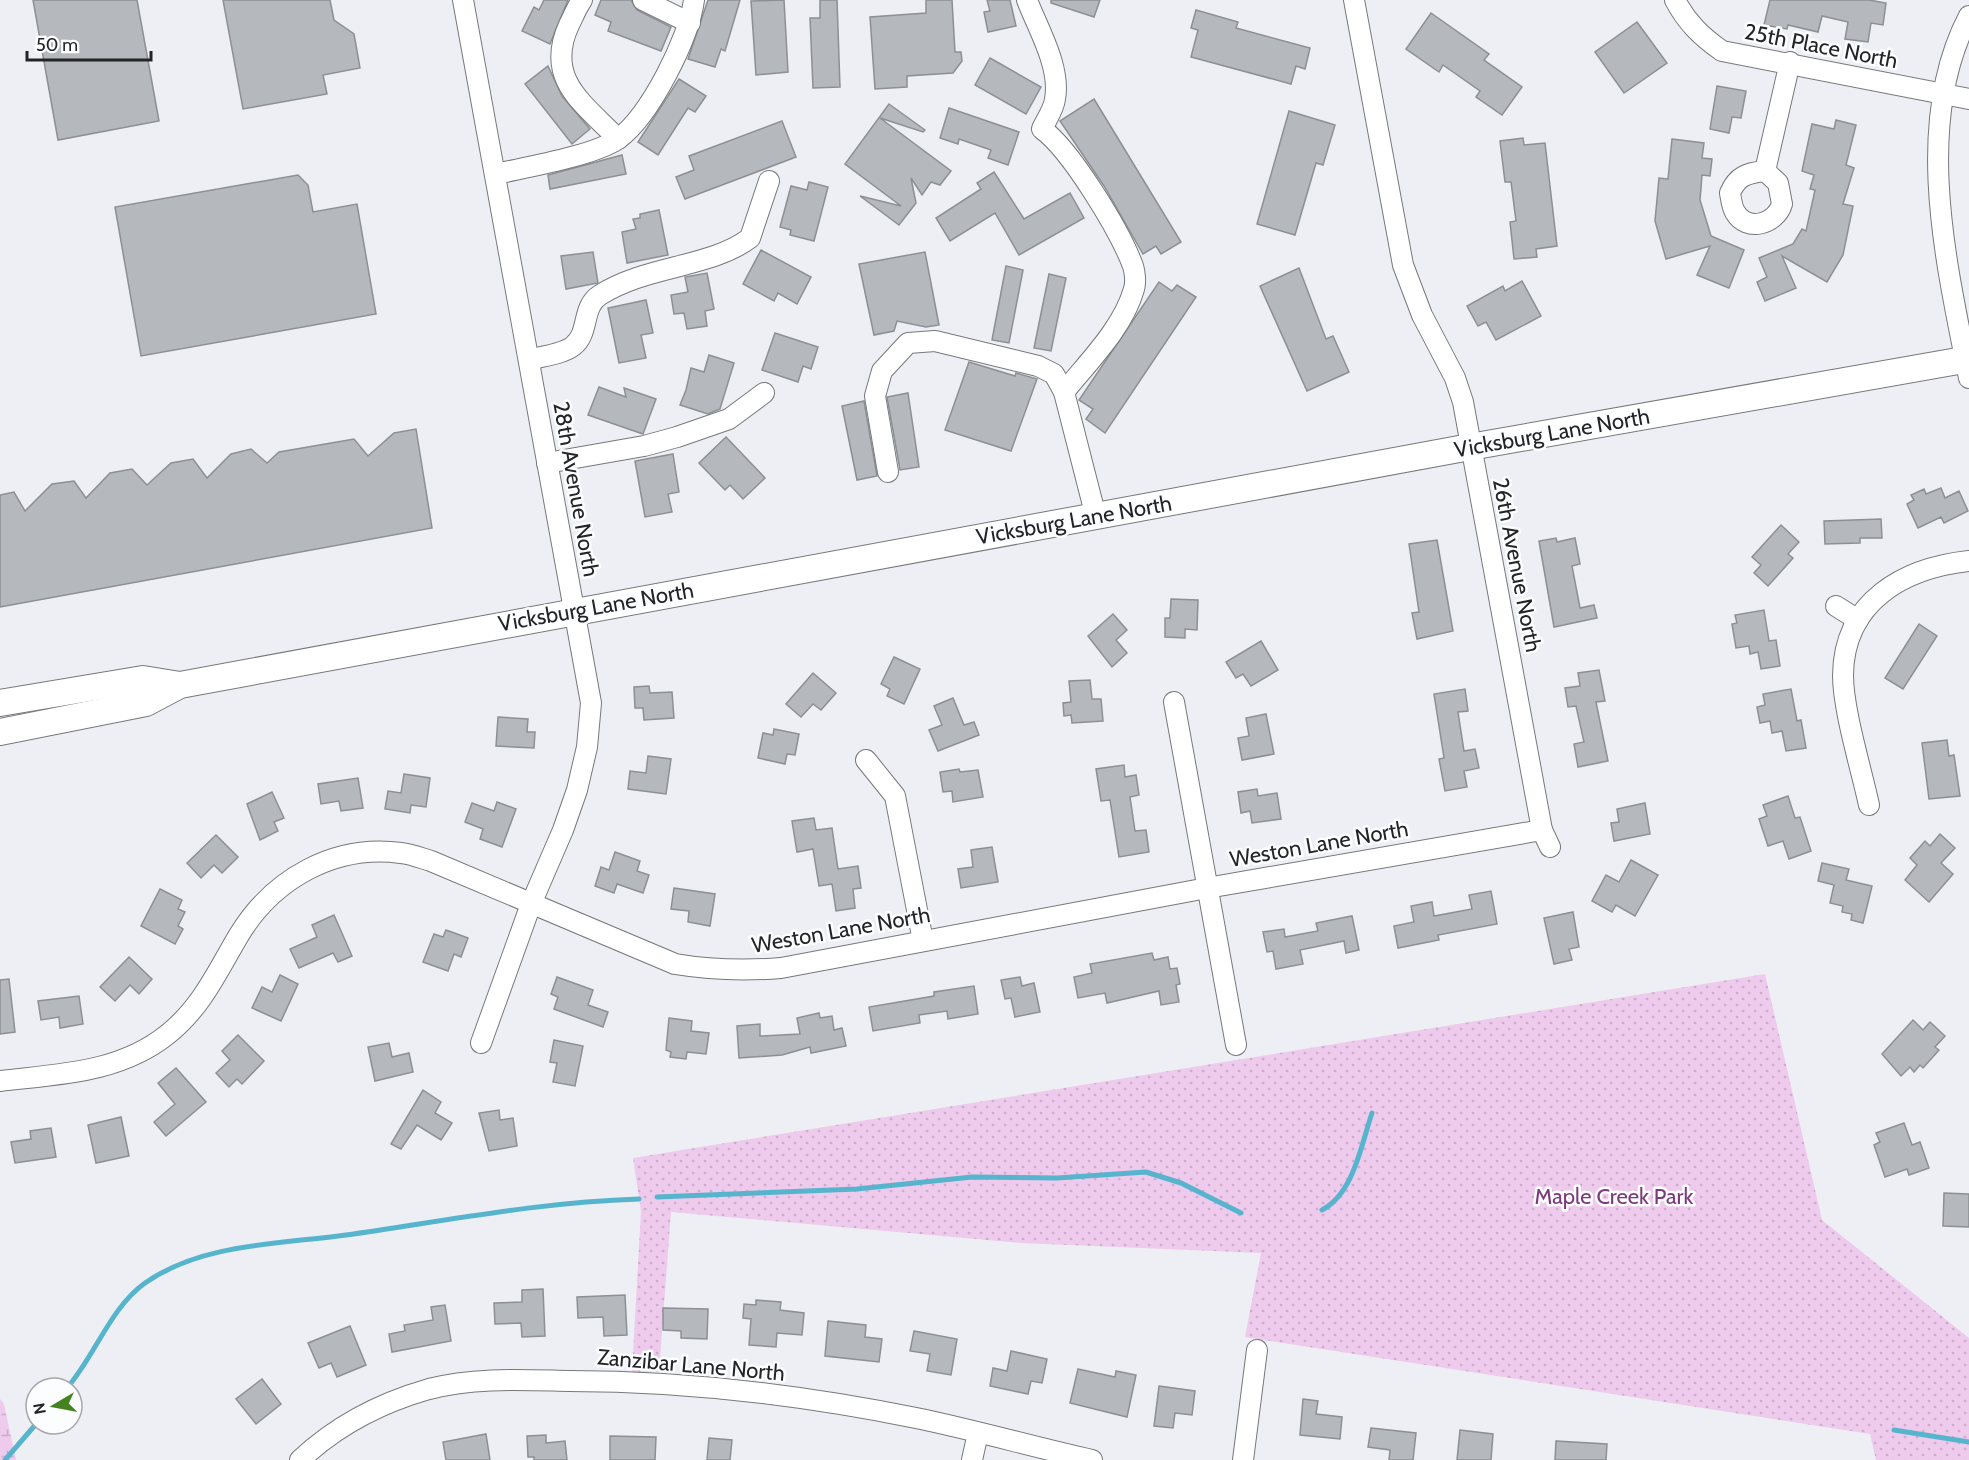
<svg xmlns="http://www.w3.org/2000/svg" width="1969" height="1460" viewBox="0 0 1969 1460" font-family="Cabin,sans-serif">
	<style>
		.wetland { fill: url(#wetland-marsh) }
		.park { fill: url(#park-dots) }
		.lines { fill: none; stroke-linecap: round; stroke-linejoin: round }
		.stream { stroke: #57b4cd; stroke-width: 5 }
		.building { fill: #b5b8bc; stroke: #8c9093; stroke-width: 1.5 }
		.minor-casing { stroke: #76787c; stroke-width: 22 }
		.major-casing { stroke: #76787c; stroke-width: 28 }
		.minor { stroke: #fff; stroke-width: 20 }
		.major { stroke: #fff; stroke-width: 26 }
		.labels { text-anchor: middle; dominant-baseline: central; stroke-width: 5; stroke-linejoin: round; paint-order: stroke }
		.street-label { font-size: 22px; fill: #232426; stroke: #fcfdff }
		.park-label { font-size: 22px; fill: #7b3a7b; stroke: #fcfdff }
	</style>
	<defs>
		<pattern id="wetland-marsh" width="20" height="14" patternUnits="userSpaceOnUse" patternTransform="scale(1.5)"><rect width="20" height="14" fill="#eecaec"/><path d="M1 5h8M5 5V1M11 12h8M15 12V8" fill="none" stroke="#ccadca"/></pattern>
		<pattern id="park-dots" width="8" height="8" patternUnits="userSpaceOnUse" patternTransform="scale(1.5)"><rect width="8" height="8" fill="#eecaec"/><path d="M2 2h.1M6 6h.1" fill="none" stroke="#ccadca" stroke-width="1.8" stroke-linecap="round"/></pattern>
	</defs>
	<rect width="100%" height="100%" fill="#eeeff4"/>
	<path class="wetland" d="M0,1399L4,1404L16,1460H0Z"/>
	<path class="park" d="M1765,974L1822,1220L1969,1338V1460H1876L1870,1434L1245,1337L1261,1253L1021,1243L671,1212L659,1372H632L641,1211L633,1158Z"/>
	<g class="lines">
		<g class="stream">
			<path d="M657,1197L857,1189L972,1177L1057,1178L1146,1172L1181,1183L1241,1213"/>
			<path d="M1322,1210C1354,1193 1361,1145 1372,1113"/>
			<path d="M67,1388C95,1356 110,1308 145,1283C202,1243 281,1244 346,1235C444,1221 540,1202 639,1199"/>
			<path d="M1894,1430L1969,1442"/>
			<path d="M5,1460L36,1424"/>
		</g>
	</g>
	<g class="building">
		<path d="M33,0H137L159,121L58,140Z"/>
		<path d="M223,0H330L334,20L354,34L360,68L323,75L327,94L243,109Z"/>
		<path d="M544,0H568L550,44L522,31L534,7L539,10Z"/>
		<path d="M601,0H631L637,10L671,27L661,51L608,31L611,22L595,15Z"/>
		<path d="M708,0H740L725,51L721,49L715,67L688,59Z"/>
		<path d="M784,0L788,72L756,75L751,1Z"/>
		<path d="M820,0H837L840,87L813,88L810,18H820Z"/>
		<path d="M926,0H952L955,52H961L962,61L953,73L907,76V87L875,89L870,17L926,13Z"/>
		<path d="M987,0H1010L1016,26L988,32L984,12L990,11Z"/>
		<path d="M1051,0H1100L1094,17L1051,3Z"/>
		<path d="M1770,0H1869L1886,3L1883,25L1871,23L1868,42L1845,39L1848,22L1822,16L1818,32L1788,25L1787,29L1764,25Z"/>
		<path d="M1196,10L1238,22L1236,28L1310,48L1305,69L1296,66L1291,84L1191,57L1198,30L1191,28Z"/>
		<path d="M1431,13L1489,54L1484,60L1522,87L1502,115L1476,97L1480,91L1443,65L1439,72L1406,49Z"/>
		<path d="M1637,22L1667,63L1624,93L1595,52Z"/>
		<path d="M990,58L1041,87L1026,114L975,85Z"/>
		<path d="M548,66L562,96L590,129L572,144L525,84Z"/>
		<path d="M679,79L706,96L695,112L688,108L658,155L638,142Z"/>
		<path d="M1717,86L1746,91L1741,118L1732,117L1729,133L1710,129Z"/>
		<path d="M1094,99L1181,242L1161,254L1156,246L1143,254L1104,186L1060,121Z"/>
		<path d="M889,104L925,130L923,132L880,118L951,171L940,185L931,182L922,195L911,178L916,203L899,225L860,196L901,206L845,164Z"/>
		<path d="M949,108L1019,132L1008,165L988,158L991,150L959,139L958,144L940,138Z"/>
		<path d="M1289,111L1335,125L1323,165L1316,163L1295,235L1257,224Z"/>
		<path d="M1836,120L1856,125L1846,165L1854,168L1843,204L1853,206L1843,255L1827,282L1782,256L1796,288L1765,301L1757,282L1767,277L1759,258L1793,244L1802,229L1806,231L1815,190L1810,189L1814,175L1802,171L1812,124L1834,129Z"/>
		<path d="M782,121L796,157L685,199L676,177L694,170L689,156Z"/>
		<path d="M1523,138L1524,145L1545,143L1557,246L1536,249L1537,257L1514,259L1510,222L1516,221L1511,182H1505L1500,141Z"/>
		<path d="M1672,139L1704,143L1702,158L1712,159L1710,176L1702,175L1700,200L1711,236L1744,250L1729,288L1697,275L1710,246L1666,259L1655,221L1659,178L1668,179Z"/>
		<path d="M622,155L626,174L550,189L548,175Z"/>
		<path d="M994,172L1024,219L1070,193L1084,218L1019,255L995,213L950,241L936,218L981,189L977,183Z"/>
		<path d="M298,175L308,185L313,212L357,204L376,314L141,356L115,207Z"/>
		<path d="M809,182L828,187L814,241L790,235L791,230L780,227L791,186L807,190Z"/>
		<path d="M659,210L668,255L627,263L622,232L636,229L633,219L640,218V214Z"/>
		<path d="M761,250L811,277L797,304L778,293L774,301L743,284Z"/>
		<path d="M593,252L598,283L566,289L561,256Z"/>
		<path d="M925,252L939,325L926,327L897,321L894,331L874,335L859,264Z"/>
		<path d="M1006,266L1023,270L1009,343L992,340Z"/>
		<path d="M1299,268L1326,339L1333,336L1349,372L1307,391L1260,286Z"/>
		<path d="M707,273L714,309L705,311L707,326L687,329L684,313L674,314L671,295L688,292L685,277Z"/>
		<path d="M1049,274L1066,278L1051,351L1034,348Z"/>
		<path d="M1522,281L1541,316L1496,340L1486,322L1478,326L1467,306L1503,286L1505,291Z"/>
		<path d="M1159,282L1172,291L1177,285L1196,297L1105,433L1086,419L1093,409L1079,400Z"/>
		<path d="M646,300L653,333L641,335L646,358L619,363L608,308Z"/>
		<path d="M775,333L818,347L811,369L803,366L798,382L762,370Z"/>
		<path d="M709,355L734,363L720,409L708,414L680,405L686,390L691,368L704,372Z"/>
		<path d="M969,362L1015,376L1016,373L1037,379L1011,451L945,430Z"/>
		<path d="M599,387L626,397L624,388L656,399L643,434L588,415Z"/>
		<path d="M908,393L919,467L900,470L887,397Z"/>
		<path d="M864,401L877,476L857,480L842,406Z"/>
		<path d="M416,429L432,528L0,607V495L14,492L25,511L52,484L74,481L86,498L110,473L132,469L147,485L171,463L193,459L207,478L231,454L251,449L267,463L279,452L354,439L368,456L394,433Z"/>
		<path d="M726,437L765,478L743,499L730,485L725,490L699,463Z"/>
		<path d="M673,454L679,492L668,494L672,512L645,517L635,461Z"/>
		<path d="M1941,488L1945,498L1959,491L1968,511L1944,523L1941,517L1918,528L1907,504L1914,500L1911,495L1924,489L1926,494Z"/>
		<path d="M1881,519L1882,538H1860V543L1825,544L1824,521Z"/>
		<path d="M1781,525L1799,542L1788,554L1793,558L1768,586L1754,573L1761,565L1752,557Z"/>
		<path d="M1556,538L1557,542L1575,538L1580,564L1572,566L1580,608L1594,605L1597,618L1554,627L1539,541Z"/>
		<path d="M1437,540L1453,631L1417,639L1412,613L1419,612L1409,544Z"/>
		<path d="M1171,599L1198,600L1197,630L1185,629V638L1165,637V618H1170Z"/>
		<path d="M1764,610L1769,641L1776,640L1780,666L1761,669L1758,652L1750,654L1749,646L1736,648L1732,624L1737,623L1735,615Z"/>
		<path d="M1113,614L1127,630L1116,640L1127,653L1112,667L1088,636Z"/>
		<path d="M1919,624L1937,636L1903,689L1885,678Z"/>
		<path d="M1261,641L1278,670L1251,686L1243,674L1236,678L1226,662Z"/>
		<path d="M894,657L920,669L904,704L887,696L890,689L881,684Z"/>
		<path d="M1599,670L1605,701L1596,702L1608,761L1578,767L1574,744L1584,742L1576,706L1568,707L1565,688L1580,686L1578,673Z"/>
		<path d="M813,673L836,693L821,710L813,704L801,717L786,704Z"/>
		<path d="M1090,680L1092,699H1101L1103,721L1072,723L1071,715L1064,716L1063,703L1071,702L1069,681Z"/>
		<path d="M649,686L650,693L672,692L674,718L644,720L643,708H635L634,687Z"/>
		<path d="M1465,689L1468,711L1458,712L1464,751L1475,749L1479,768L1464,771L1467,787L1445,791L1439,759L1444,758L1434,694Z"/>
		<path d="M1791,689L1797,721L1801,720L1806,748L1786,751L1782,731L1772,733L1770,721L1760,723L1757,707L1765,705L1763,694Z"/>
		<path d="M953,698L964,725L974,722L979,735L938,751L929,730L942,725L934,706Z"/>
		<path d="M1266,714L1274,754L1242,760L1238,738L1249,736L1246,718Z"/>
		<path d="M498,717L528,719L527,732H535L534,748L496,746Z"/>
		<path d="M774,729L799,734L795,755L787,754L785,764L758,758L763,733L773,735Z"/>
		<path d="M1947,740L1949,756L1954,755L1960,796L1929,799L1922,743Z"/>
		<path d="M648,756L671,759L666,794L628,789L630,771L646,773Z"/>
		<path d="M1124,765L1125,777L1136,775L1139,795L1130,797L1135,831L1146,830L1149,852L1119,857L1110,800L1101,801L1096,769Z"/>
		<path d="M959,769L960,772L978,770L983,797L953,802L952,791L943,792L940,772Z"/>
		<path d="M404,774L430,778L426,807L411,805L410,813L385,809L388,791L401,793Z"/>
		<path d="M358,778L363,808L341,811L339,801L321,804L318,784Z"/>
		<path d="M1257,789L1258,796L1277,793L1281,819L1252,823L1250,811L1241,813L1238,792Z"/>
		<path d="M272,792L284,818L274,822L278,831L260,840L247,804Z"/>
		<path d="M1788,796L1795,818L1800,817L1811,851L1789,859L1783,841L1768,846L1759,819L1767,816L1763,805Z"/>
		<path d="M497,802L516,809L502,847L480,839L483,829L465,822L472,803L494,811Z"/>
		<path d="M1645,803L1650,834L1614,841L1611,823L1619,822L1617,809Z"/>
		<path d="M814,818L816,830L832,828L838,869L858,866L861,888L853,889L855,908L836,911L832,884L819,886L813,849L797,852L792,821Z"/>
		<path d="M1940,834L1955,848L1941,863L1953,874L1929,902L1905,880L1917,865L1910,858L1925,841L1930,846Z"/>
		<path d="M216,835L238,857L222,873L214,865L201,878L187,863Z"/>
		<path d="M992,847L998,882L961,888L958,869L973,867L971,850Z"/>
		<path d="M615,852L640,861L637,871L649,875L643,893L617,884L614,893L595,886L601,867L609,870Z"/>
		<path d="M1631,860L1658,875L1635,916L1616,905L1612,912L1592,901L1606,875L1619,882Z"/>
		<path d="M1822,863L1849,869L1846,880L1872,886L1863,923L1851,920L1852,914L1842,912L1843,906L1830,903L1834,885L1818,881Z"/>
		<path d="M674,888L715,894L710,926L688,922L689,911L671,909Z"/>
		<path d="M160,889L182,900L178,909L185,912L178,926L183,929L175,944L141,926Z"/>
		<path d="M1491,891L1497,924L1438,935L1439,940L1398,948L1394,926L1414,922L1411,906L1432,902L1434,916L1472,909L1469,895Z"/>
		<path d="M1573,912L1579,947L1569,949L1572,960L1554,964L1544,918Z"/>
		<path d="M334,915L352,956L338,962L333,953L299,968L290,949L317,937L312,925Z"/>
		<path d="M1352,916L1359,950L1346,953L1344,941L1300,950L1303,964L1276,969L1273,951L1267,952L1263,932L1284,929L1285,937L1318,931L1316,923Z"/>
		<path d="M446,930L468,938L461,957L454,954L448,971L423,962L434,934L443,937Z"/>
		<path d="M1152,953L1154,960L1168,957L1170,969L1177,968L1180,984L1176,985L1179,1002L1161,1005L1159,991L1107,1003L1105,993L1078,998L1074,977L1092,973L1090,964Z"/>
		<path d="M129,957L152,979L139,994L130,985L115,1001L100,987Z"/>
		<path d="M280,975L298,984L281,1021L252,1008L262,987L272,992Z"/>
		<path d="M557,977L593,990L588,1005L608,1012L603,1027L554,1009L558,997L551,994Z"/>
		<path d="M1020,977L1022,986L1034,983L1040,1012L1015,1017L1011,998L1005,999L1001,980Z"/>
		<path d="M9,979L15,1032L0,1034V980Z"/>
		<path d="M974,986L978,1014L948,1019L947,1011L919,1015L920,1023L873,1031L869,1007L934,996V992Z"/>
		<path d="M79,996L83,1024L60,1028L59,1017L41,1020L38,1001Z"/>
		<path d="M819,1013L820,1018L832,1016L834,1030L842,1028L846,1046L811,1053L810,1047L782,1055L739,1058L737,1026L760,1024V1036L800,1034L797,1018Z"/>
		<path d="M669,1018L692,1021L691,1031L709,1033L706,1054L687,1052L686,1059L670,1057L671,1052L666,1050Z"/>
		<path d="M1913,1020L1923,1030L1930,1022L1945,1036L1935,1047L1939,1050L1923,1068L1920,1065L1914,1072L1910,1067L1901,1076L1882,1054Z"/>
		<path d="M238,1035L264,1061L242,1084L237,1079L229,1087L216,1073L230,1060L222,1051Z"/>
		<path d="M554,1040L583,1046L575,1086L553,1082L557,1063L550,1062Z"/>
		<path d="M389,1043L392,1057L409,1053L413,1072L375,1081L368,1047Z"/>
		<path d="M176,1068L206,1102L166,1136L154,1122L175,1104L158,1083Z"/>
		<path d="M423,1090L441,1102L435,1113L452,1123L441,1140L417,1125L401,1149L391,1144Z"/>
		<path d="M499,1110L500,1120L513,1118L517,1146L489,1151L479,1113Z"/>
		<path d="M121,1117L129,1156L96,1163L88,1125Z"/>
		<path d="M1904,1123L1912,1145L1920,1142L1929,1168L1909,1175L1907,1169L1885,1177L1874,1145L1880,1142L1876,1133Z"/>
		<path d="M51,1128L56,1157L15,1163L11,1142L31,1139L30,1131Z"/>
		<path d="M1944,1193L1969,1194V1227L1943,1226Z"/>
		<path d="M543,1289L545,1336L522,1337L521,1323L495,1324L494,1303L522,1302V1290Z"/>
		<path d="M625,1295L627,1335L604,1336L603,1317L578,1318L577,1297Z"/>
		<path d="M756,1300L781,1302L780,1310L804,1313L802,1335L777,1333L776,1347L749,1345L751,1319L743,1318L744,1304L756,1305Z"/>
		<path d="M445,1305L451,1341L392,1352L389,1334L405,1331L404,1325L433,1320L431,1307Z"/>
		<path d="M663,1308L708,1309L707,1339L681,1338V1331L663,1330Z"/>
		<path d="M828,1321L866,1325L865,1337L882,1339L879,1362L825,1356Z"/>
		<path d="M350,1326L366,1365L337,1377L331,1363L319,1368L308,1343Z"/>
		<path d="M914,1331L957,1339L951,1375L927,1371L930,1354L910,1351Z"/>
		<path d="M1011,1351L1047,1359L1042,1383L1031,1381L1028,1394L990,1386L993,1368L1007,1371Z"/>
		<path d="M1078,1369L1115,1377L1116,1371L1136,1375L1127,1417L1070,1403Z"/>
		<path d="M262,1379L281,1404L256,1424L236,1399Z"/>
		<path d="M1159,1386L1195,1391L1192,1415L1175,1413L1173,1428L1154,1426Z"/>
		<path d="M1303,1399L1318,1401L1316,1414L1342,1417L1340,1439L1300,1435Z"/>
		<path d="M1371,1428L1416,1433L1413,1460H1389L1390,1450L1368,1447Z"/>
		<path d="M1460,1430L1493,1434L1491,1460H1457Z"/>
		<path d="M486,1434L490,1460H446L443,1442Z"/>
		<path d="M546,1435V1443L565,1441L567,1460H534V1457H528L527,1436Z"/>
		<path d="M610,1436L656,1437L655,1460H610Z"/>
		<path d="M709,1438L732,1440L730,1460H707Z"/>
		<path d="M1556,1441L1607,1444L1606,1460H1555Z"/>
	</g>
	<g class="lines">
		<g class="minor-casing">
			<g id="minor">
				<path d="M463,0L591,703L587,747L577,790L563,830L531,904L481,1043"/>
				<path d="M582,0C577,7 573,17 569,25C544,79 584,104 618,139"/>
				<path d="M643,0L690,23"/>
				<path d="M1027,0C1038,29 1061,67 1055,99C1054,109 1046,120 1042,129C1071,150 1120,231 1133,266C1135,272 1136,283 1134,289C1123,328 1089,361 1064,392L1096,517"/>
				<path d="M1354,0L1403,265L1422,315L1455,378L1463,402L1542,830L1550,847"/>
				<path d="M1675,0C1687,23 1702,37 1722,51L1969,99"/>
				<path d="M1969,16C1912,124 1947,266 1969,378"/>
				<path d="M1765,171C1747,173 1737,176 1730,193C1731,199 1732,207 1735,212C1747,233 1776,224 1782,204L1778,183L1765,171L1790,62"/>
				<path d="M496,174C527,167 593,156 618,139C650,116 689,38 694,0"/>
				<path d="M529,360C543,356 563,354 573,346C590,333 581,307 600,295C647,265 710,268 750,238L769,181"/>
				<path d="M547,463L644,446L677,437L729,419L764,393"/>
				<path d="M888,472L875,396L882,371L908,343L935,341L1038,366L1054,374L1064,392"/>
				<path d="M1836,606L1858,620"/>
				<path d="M1174,702L1236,1045"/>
				<path d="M866,760L895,796L923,941"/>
				<path d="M1869,805C1861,768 1843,710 1843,675C1844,601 1904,568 1969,561"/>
				<path d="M0,1081C59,1074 120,1073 168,1034C202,1007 218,970 239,935C273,879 334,844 401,853C411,854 421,858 431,861L675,964C711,970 744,971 781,968L1207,888L1542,830"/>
				<path d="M300,1460C337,1425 380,1403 429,1389C475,1377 523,1380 569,1381C685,1381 802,1395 916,1418C975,1430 1033,1447 1092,1460"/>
				<path d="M972,1460L978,1433"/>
				<path d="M1243,1460L1257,1350"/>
			</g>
		</g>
		<g class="major-casing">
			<g id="major">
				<path d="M0,703L143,679L180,685"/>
				<path d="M0,732L146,703L180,685L1470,447L1969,359"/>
			</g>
		</g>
		<use href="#minor" class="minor"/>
		<use href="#major" class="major"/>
	</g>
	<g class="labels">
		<g class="street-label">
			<text transform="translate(1821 46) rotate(11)">25th Place North</text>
			<text transform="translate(1552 433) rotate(-10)">Vicksburg Lane North</text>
			<text transform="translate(576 489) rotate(80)">28th Avenue North</text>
			<text transform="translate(1074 520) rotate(-10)">Vicksburg Lane North</text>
			<text transform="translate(1517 565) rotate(79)">26th Avenue North</text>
			<text transform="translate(596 607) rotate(-10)">Vicksburg Lane North</text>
			<text transform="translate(1319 844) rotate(-10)">Weston Lane North</text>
			<text transform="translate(841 930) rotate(-10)">Weston Lane North</text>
			<text transform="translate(691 1365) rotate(5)">Zanzibar Lane North</text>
		</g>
		<g class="park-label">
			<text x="1614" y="1196">Maple Creek Park</text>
		</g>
	</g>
	<g transform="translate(54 1406) rotate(260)"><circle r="28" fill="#fcfdff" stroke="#a5a6a8" stroke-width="1.5"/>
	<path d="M0-4.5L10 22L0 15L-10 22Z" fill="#458321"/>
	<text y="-9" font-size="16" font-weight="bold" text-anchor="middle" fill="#232426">N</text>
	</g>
	<path d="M27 51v9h124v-9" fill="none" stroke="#232426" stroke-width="3"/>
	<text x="36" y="51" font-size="18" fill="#232426" stroke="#fcfdff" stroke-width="4.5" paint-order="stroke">50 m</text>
</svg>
